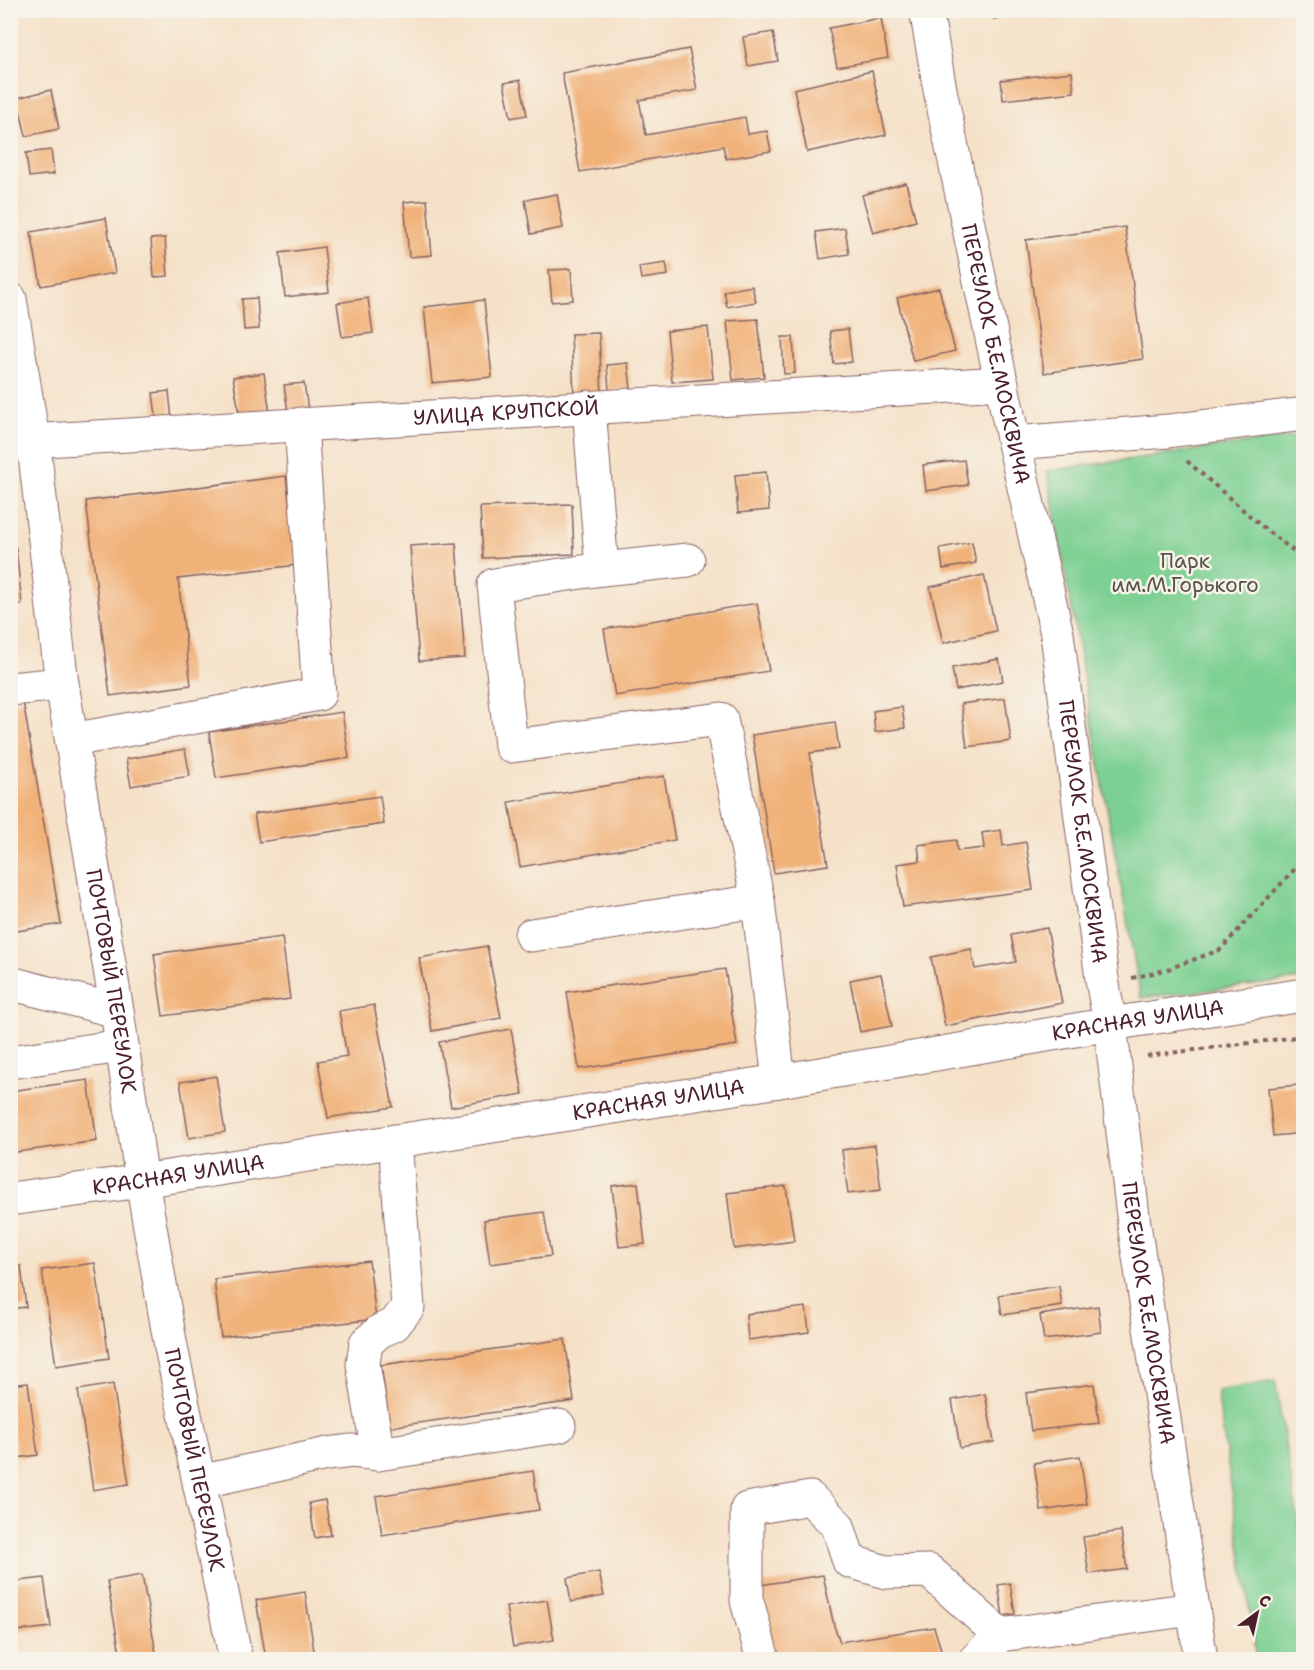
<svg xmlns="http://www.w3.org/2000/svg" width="1314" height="1670" viewBox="0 0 1314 1670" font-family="'Shantell Sans',sans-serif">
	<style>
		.green { fill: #7dd093; stroke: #64785f; stroke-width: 1.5 }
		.building { fill: #f1b27a }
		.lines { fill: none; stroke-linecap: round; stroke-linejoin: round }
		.minor-casing { stroke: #866362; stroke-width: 35 }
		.path { stroke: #866362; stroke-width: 4; stroke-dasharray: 4.5 4.5; stroke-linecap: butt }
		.minor { stroke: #fff; stroke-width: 33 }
		.labels { text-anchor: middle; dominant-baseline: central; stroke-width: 5; stroke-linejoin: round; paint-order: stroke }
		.street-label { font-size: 21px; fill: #4a1f2b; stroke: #f7f3e8 }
		.park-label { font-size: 21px; fill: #59544a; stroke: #f7f3e8 }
	</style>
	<rect width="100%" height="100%" fill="#f7f3e8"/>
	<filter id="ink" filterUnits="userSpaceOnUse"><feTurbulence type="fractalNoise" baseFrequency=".0167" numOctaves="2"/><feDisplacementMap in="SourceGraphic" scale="12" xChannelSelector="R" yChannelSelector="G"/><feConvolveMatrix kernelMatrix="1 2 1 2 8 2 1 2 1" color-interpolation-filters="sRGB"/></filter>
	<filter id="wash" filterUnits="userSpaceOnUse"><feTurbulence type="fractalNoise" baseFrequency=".008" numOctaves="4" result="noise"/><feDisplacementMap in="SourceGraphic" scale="24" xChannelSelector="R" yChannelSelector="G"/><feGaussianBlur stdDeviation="1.35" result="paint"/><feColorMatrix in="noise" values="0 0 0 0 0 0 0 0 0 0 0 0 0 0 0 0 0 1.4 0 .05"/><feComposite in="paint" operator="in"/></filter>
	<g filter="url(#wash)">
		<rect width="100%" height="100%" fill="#f5e1c8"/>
		<g class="green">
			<path d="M1303,435V979L1141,998L1047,471Z"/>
			<path d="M1275,1381L1303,1551V1659H1257L1217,1391Z"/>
		</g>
		<g id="blocks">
			<g class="building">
				<path d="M993,10H1048V12L994,19Z"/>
				<path d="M881,18L888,58L837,67L829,28Z"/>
				<path d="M773,32L778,61L748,66L743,37Z"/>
				<path d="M689,49L697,90L639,100L646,135L745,117L748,134L767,131L771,151L726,159L723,146L580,172L562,73Z"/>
				<path d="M872,71L886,135L807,152L794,89Z"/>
				<path d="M1072,72L1074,92L1003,100L1001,80Z"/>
				<path d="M520,80L527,115L511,118L504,83Z"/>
				<path d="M51,90L59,129L26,136L17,98Z"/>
				<path d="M51,150L54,174L29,177L26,153Z"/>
				<path d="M906,183L916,221L873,233L862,195Z"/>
				<path d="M557,194L563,228L531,234L525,200Z"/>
				<path d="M427,200L432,255L409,257L404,202Z"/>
				<path d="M106,218L115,273L41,286L31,232Z"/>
				<path d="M1125,227L1143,359L1044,373L1026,240Z"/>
				<path d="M845,228L849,254L820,259L816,232Z"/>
				<path d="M165,238L168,276L154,277L151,239Z"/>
				<path d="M324,247L329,292L285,297L280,253Z"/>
				<path d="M666,263L668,275L641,279L639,267Z"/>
				<path d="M571,269L573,300L552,302L549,270Z"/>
				<path d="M752,286L756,302L727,307L724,291Z"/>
				<path d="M939,288L955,351L913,361L897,298Z"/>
				<path d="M257,298L259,329L244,330L242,299Z"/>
				<path d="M368,298L373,333L342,337L337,303Z"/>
				<path d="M484,300L492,377L432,383L424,307Z"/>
				<path d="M758,319L764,377L733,380L727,321Z"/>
				<path d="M708,327L713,379L672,382L667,331Z"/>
				<path d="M848,329L852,362L834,364L830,331Z"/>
				<path d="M599,333L602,395L574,396L571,334Z"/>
				<path d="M782,337H793L795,373L784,374Z"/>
				<path d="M628,363L631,389L609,391L607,365Z"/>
				<path d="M264,373L270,413L240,418L233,377Z"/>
				<path d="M304,383L309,416L289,419L284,385Z"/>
				<path d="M169,391L172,421L157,423L153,393Z"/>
				<path d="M964,460L968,485L926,491L923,465Z"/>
				<path d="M766,472L769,510L738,513L735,475Z"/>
				<path d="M286,476L297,565L178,579L191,685L110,696L86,501Z"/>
				<path d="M572,504L574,554L483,558L480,507Z"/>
				<path d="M972,542L976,563L943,569L940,548Z"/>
				<path d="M456,543L465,658L419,661L410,546Z"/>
				<path d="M16,548L22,604L10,605V549Z"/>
				<path d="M984,575L996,631L943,643L930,587Z"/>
				<path d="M757,603L769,671L615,696L604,629Z"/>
				<path d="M999,659L1003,681L956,690L952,668Z"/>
				<path d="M1005,698L1011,741L967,747L961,704Z"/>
				<path d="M23,701L61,924L10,932V703Z"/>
				<path d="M902,707L905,728L875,732L873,711Z"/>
				<path d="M342,712L349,758L216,778L209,732Z"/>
				<path d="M835,722L839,749L810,753L828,865L774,873L752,735Z"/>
				<path d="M185,749L190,776L131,786L126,759Z"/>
				<path d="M664,776L675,840L520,867L509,802Z"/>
				<path d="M380,796L384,824L259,842L254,814Z"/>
				<path d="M1001,830L1003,846L1026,842L1033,890L903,907L897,864L920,861L918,845L956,840L957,851L984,848L982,833Z"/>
				<path d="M1047,928L1062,1003L945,1026L931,957L971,949L975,969L1016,962L1011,935Z"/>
				<path d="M282,937L290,999L163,1016L154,954Z"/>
				<path d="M487,946L501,1018L432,1031L419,958Z"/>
				<path d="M725,969L737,1045L579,1069L567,992Z"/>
				<path d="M881,974L892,1026L860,1032L850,980Z"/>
				<path d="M374,1005L393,1107L328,1118L318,1061L347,1056L339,1011Z"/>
				<path d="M511,1029L523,1094L451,1107L439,1042Z"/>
				<path d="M216,1076L225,1132L189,1138L180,1082Z"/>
				<path d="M88,1080L97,1141L10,1153V1091Z"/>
				<path d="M1299,1085L1304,1133L1273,1136L1268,1088Z"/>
				<path d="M875,1145L881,1190L848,1194L842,1150Z"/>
				<path d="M638,1183L645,1244L619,1247L612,1186Z"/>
				<path d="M786,1186L794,1241L734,1249L727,1193Z"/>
				<path d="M544,1212L551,1256L490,1264L484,1220Z"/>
				<path d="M369,1261L376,1319L221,1337L214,1279Z"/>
				<path d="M95,1263L109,1358L56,1366L42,1270Z"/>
				<path d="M21,1266L26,1307L10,1309V1268Z"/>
				<path d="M1059,1286L1062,1306L1002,1315L999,1295Z"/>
				<path d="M1098,1306L1101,1332L1044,1340L1040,1315Z"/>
				<path d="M806,1307L809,1332L748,1340L746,1314Z"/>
				<path d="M565,1339L574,1401L390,1427L381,1365Z"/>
				<path d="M28,1383L38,1455L17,1458L10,1408V1385Z"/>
				<path d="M113,1384L129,1484L93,1490L78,1390Z"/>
				<path d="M1094,1384L1099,1423L1031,1431L1026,1393Z"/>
				<path d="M985,1394L994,1442L960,1448L952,1400Z"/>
				<path d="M1080,1456L1087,1504L1041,1511L1034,1463Z"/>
				<path d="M533,1471L539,1510L382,1535L376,1496Z"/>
				<path d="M325,1500L331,1535L315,1538L309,1503Z"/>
				<path d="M1121,1531L1127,1569L1089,1574L1083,1537Z"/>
				<path d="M599,1572L604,1596L571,1602L567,1578Z"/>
				<path d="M142,1575L156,1653L121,1659L107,1581Z"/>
				<path d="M823,1575L834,1626L840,1642L934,1627L941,1649L934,1659H831L826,1656L792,1659L779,1654L766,1639L760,1585Z"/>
				<path d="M44,1578L51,1627L10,1632V1582Z"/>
				<path d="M1010,1583L1015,1614L1003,1616L998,1585Z"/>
				<path d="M305,1592L315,1657L298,1659H266L256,1600Z"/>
				<path d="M547,1600L554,1640L513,1647L506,1607Z"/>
			</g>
		</g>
	</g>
	<g filter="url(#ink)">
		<use href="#blocks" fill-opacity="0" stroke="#866362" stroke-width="1.5"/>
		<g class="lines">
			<g class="minor-casing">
				<g id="minor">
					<path id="s1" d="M926,10L941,95L1014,443L1057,634L1102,979L1110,1024L1134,1224L1201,1660"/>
					<path id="s2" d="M10,299L33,439L62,684L117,1011L142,1181L171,1347L236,1660"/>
					<path d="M589,407L602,569L494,585L511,746L721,719L758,901L779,1081"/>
					<path id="s3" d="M12,442L1002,383"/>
					<path d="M1014,443L1168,431L1304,414"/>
					<path d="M602,569L688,560"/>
					<path d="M10,689L62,684"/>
					<path d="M72,740L319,694L301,424"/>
					<path d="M531,935L758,901"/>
					<path d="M10,983L117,1011"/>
					<path d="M10,1062L122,1046"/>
					<path d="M395,1141L408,1307L394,1325L380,1331L366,1343L363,1364L378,1454L559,1426"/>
					<path id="s4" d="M10,1199L142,1181L779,1081L1110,1024L1304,995"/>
					<path d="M199,1482L327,1454L352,1451L378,1454"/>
					<path d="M763,1660L747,1601V1509L810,1498L838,1526L849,1561L886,1572L929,1571L1000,1635"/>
					<path d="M975,1660L1000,1635L1193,1609"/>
				</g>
			</g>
			<g class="path">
				<path d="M1187,461L1265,529L1304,559"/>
				<path d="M1132,978L1165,970L1220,950L1304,859"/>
				<path d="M1147,1056L1304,1036"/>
			</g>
			<use href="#minor" class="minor"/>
		</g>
	</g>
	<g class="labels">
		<g class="street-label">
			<text stroke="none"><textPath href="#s1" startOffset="351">ПЕРЕУЛОК Б.Е.МОСКВИЧА</textPath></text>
			<text stroke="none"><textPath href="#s3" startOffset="495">УЛИЦА КРУПСКОЙ</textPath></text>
			<text stroke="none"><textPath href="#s1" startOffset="837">ПЕРЕУЛОК Б.Е.МОСКВИЧА</textPath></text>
			<text stroke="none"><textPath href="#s2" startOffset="690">ПОЧТОВЫЙ ПЕРЕУЛОК</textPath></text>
			<text stroke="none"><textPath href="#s4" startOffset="1142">КРАСНАЯ УЛИЦА</textPath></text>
			<text stroke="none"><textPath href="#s4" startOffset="656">КРАСНАЯ УЛИЦА</textPath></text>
			<text stroke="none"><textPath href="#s4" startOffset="170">КРАСНАЯ УЛИЦА</textPath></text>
			<text stroke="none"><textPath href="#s1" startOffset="1323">ПЕРЕУЛОК Б.Е.МОСКВИЧА</textPath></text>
			<text stroke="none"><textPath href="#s2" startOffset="1176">ПОЧТОВЫЙ ПЕРЕУЛОК</textPath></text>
		</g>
		<g class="park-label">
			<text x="1185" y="561">Парк<tspan x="1185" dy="24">им.М.Горького</tspan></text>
		</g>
	</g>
	<rect width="1314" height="1670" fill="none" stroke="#f7f3e8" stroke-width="36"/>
	<g transform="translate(1257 1613) rotate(33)" stroke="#f7f3e8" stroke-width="4.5" paint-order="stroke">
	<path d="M0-4.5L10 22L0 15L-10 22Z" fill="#4a1f2b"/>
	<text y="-9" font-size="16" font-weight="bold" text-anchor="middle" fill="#4a1f2b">С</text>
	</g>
</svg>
